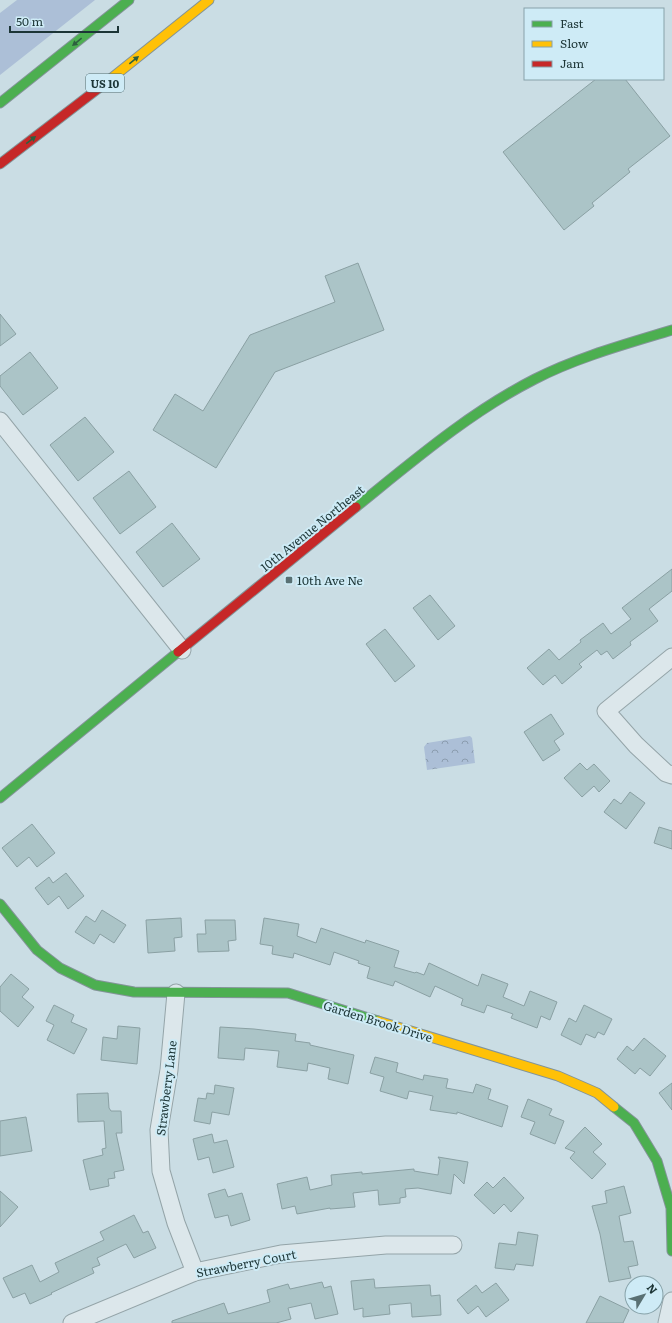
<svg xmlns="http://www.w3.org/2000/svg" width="672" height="1323" viewBox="0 0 672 1323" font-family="Literata,serif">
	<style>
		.grass { fill: #acbfd7 }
		.park { fill: url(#park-crowns) }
		.building { fill: #abc4c7; stroke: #8aa0a3 }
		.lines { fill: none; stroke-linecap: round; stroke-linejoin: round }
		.street-casing { stroke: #94a4a8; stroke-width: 19 }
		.fast-casing { stroke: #839498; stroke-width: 11 }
		.slow-casing { stroke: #839498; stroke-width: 11 }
		.jam-casing { stroke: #839498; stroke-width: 11 }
		.street { stroke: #dce7eb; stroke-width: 17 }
		.fast { stroke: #4caf50; stroke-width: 9 }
		.slow { stroke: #ffc107; stroke-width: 9 }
		.jam { stroke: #c62828; stroke-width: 9 }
		.oneway { fill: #2d603f }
		.poi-dot { fill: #597073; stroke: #ceebf6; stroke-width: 1.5 }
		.labels { text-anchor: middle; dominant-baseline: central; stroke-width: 4; stroke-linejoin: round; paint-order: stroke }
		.shield { fill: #ceebf6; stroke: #516c70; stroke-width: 1 }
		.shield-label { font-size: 11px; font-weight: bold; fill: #1c3536 }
		.street-label { font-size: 12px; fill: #1c3536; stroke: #ceebf6 }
		.poi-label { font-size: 12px; fill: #1c3536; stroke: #ceebf6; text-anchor: start }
	</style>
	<defs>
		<pattern id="park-crowns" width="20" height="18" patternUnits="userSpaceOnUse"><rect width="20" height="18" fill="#acbfd7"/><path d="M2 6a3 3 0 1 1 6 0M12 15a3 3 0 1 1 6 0" fill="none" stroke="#8b9caf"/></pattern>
	</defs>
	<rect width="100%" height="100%" fill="#cadde4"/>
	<path class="grass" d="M17,0H95L0,75V13Z"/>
	<path class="park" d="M470,736L472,738L475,763L427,770L424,747L427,743Z"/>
	<g class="building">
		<path d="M596,79H625L670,136L628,169L630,172L592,203L594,206L564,230L503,152Z"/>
		<path d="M358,263L384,330L275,372L216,468L153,430L175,394L203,411L250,335L335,302L325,276Z"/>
		<path d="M0,314L16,334L0,346Z"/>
		<path d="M30,352L58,388L23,415L0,386V376Z"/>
		<path d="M85,417L114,452L78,481L50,445Z"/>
		<path d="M129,471L156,507L120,534L93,498Z"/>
		<path d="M172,523L200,559L163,587L136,552Z"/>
		<path d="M672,569V591L649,609L658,621L630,642L631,645L613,659L607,651L601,655L597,650L579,664L582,667L562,684L555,675L543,685L527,668L549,649L559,660L581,642L580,640L603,623L611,634L631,619L622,608Z"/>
		<path d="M430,595L455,626L438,640L413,608Z"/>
		<path d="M385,629L415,666L395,682L366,644Z"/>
		<path d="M551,714L564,734L554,741L560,750L543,761L524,732Z"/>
		<path d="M580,763L587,770L594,764L610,781L599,792L594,786L582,797L564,778Z"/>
		<path d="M630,792L645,803L626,829L604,812L614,799L621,804Z"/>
		<path d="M32,824L55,853L37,867L29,857L17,867L2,848Z"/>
		<path d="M659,827L672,831V849L654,843Z"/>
		<path d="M66,873L84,896L68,909L59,896L48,905L35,888L49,877L53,883Z"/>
		<path d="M102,910L126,925L114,943L100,934L94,944L75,932L86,916L95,922Z"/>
		<path d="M181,918L182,937L174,938L175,951L148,953L146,920Z"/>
		<path d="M264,918L299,924L297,936L316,943L321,928L365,943L366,940L399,951L394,967L415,973L416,972L424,975L429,963L478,986L482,974L508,984L503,997L524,1006L530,991L557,1002L550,1020L541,1016L537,1028L511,1018L513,1014L487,1005L484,1013L461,1005L463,999L435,986L430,997L395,981L393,986L367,978L370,967L358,963L359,961L334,952L330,965L294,953L293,958L272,954L273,946L260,944Z"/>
		<path d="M205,920H235L236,940L228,941L229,951L198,952L197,934H206Z"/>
		<path d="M11,974L29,989L22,997L34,1007L18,1027L0,1011V987Z"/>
		<path d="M54,1005L74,1015L71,1022L87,1029L74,1054L47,1040L54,1025L46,1021Z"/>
		<path d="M584,1005L612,1019L604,1035L598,1032L595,1038L586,1034L581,1045L561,1035L569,1018L576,1022Z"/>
		<path d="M118,1026L140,1028L137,1064L101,1060L103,1037L117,1039Z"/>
		<path d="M220,1027L254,1029L296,1034L295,1041L310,1043V1045L354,1055L348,1084L328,1079L330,1068L308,1063L307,1071L277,1067L279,1051L245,1048L244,1060L218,1058Z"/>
		<path d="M644,1038L666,1056L650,1076L640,1068L635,1074L617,1059L627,1046L633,1051Z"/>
		<path d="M375,1057L398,1063L396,1072L423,1080L424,1075L448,1079L446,1088L473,1093L476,1084L491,1089L488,1099L508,1106L502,1127L457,1112V1114L430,1110L433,1096L409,1091L407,1099L380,1091L384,1077L370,1073Z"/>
		<path d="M672,1083V1110L659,1093Z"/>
		<path d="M215,1085L234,1088L229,1115L212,1112L210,1124L194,1121L198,1098L206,1099L207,1093L214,1094Z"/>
		<path d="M108,1093L109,1108L111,1111H121L122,1133H116L124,1170L114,1172L115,1178L108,1179L109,1186L90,1190L83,1160L103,1155L102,1149L106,1148L104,1121L78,1122L77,1094Z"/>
		<path d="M528,1099L552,1109L549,1115L564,1121L555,1144L530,1134L535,1122L521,1117Z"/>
		<path d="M26,1117L32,1151L0,1156V1121Z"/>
		<path d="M585,1127L602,1144L593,1152L606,1164L592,1179L570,1158L575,1152L565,1148Z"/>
		<path d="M212,1134L214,1143L227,1140L234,1167L213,1173L209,1157L198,1160L193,1139Z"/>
		<path d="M438,1157L468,1162L464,1184L454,1174L451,1194L418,1188L405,1189L406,1197L400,1198V1203L379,1205L378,1190L353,1193L355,1207L330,1209V1208L297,1214L295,1206L282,1209L277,1184L307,1177L310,1190L332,1185L331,1175L362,1172V1174L414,1169V1171L438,1175L440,1160Z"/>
		<path d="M504,1177L524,1198L511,1212L504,1204L494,1214L474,1195L487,1182L493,1188Z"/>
		<path d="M624,1186L631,1213L619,1216L624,1242L633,1241L638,1265L628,1267L631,1278L609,1282L600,1234L592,1206L607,1203L605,1191Z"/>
		<path d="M225,1189L228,1197L242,1193L250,1220L231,1226L228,1215L215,1218L208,1194Z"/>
		<path d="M0,1191L18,1207L0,1227Z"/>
		<path d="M134,1215L143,1233L148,1231L156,1248L134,1258L126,1244L97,1258L100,1265L92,1268L94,1273L51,1293L52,1294L30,1304L25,1293L13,1298L3,1278L32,1265L40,1282L59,1272L55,1263L104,1240L100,1232Z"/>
		<path d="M518,1232L538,1235L533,1266L516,1264L514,1270L495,1268L499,1243L516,1245Z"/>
		<path d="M374,1279L375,1288L430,1285L431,1296L440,1295L441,1315L412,1317L411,1303L389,1305L390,1314L363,1317V1308L354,1310L351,1281Z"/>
		<path d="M322,1282L324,1288L331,1286L338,1314L315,1319L311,1303L288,1308L291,1319L276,1323H172V1321L224,1303L228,1314L270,1302L267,1290L288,1284L290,1289Z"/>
		<path d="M496,1283L509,1300L486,1317L478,1306L468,1314L457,1300L476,1285L482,1293Z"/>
		<path d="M600,1296L629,1310L623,1323H586Z"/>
	</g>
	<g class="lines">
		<g class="street-casing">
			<g id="street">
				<path d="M0,421L182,650"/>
				<path d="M672,657L606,711L636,745L666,773L672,775"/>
				<path d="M176,993L169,1070L159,1130L161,1171L176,1223L195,1272"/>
				<path d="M72,1323L195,1272L281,1254L386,1245H453"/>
				<path d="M667,1323L672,1301"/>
			</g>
		</g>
		<g class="fast-casing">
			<g id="fast">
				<path d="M0,103L129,0"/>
				<path d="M356,507C413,461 470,412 535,379C578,357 626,344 672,330"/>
				<path d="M0,798L178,652"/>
				<path d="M0,904L37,950L60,968L95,985L134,992L288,993L378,1021"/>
				<path d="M614,1107L634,1123L657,1161L671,1208L672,1251"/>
			</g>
		</g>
		<g class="slow-casing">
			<g id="slow">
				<path d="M108,81L209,0"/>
				<path d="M378,1021L558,1076L597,1093L614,1107"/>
			</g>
		</g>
		<g class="jam-casing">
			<g id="jam">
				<path d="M0,164L108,81"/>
				<path d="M178,652L356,507"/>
			</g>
		</g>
		<use href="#street" class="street"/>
		<use href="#fast" class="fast"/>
		<use href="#slow" class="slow"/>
		<use href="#jam" class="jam"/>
	</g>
	<defs><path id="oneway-solid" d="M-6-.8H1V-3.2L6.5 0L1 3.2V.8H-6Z"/></defs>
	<g class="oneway">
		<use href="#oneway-solid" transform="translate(77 42) rotate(141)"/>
		<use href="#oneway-solid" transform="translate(134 60) rotate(-39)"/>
		<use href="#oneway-solid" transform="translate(31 140) rotate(-37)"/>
	</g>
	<rect class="poi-dot" x="285" y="576" width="8" height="8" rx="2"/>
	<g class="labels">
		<rect class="shield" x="86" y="74" width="38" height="18" rx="3"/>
		<g class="shield-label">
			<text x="105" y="83">US 10</text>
		</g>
		<g class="street-label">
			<text transform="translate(312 528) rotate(-39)">10th Avenue Northeast</text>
			<text transform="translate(378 1021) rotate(17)">Garden Brook Drive</text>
			<text transform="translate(166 1088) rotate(-83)">Strawberry Lane</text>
			<text transform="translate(246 1263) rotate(-11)">Strawberry Court</text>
		</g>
		<g class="poi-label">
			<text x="297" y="580">10th Ave Ne</text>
		</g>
	</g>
	<rect x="524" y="8" width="140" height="72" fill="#ceebf6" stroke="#87a2a9"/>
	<rect x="532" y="21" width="20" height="6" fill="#4caf50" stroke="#87a2a9"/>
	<text x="560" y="28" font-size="12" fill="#1c3536">Fast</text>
	<rect x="532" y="41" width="20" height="6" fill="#ffc107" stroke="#87a2a9"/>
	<text x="560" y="48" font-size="12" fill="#1c3536">Slow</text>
	<rect x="532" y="61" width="20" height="6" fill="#c62828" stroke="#87a2a9"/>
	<text x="560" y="68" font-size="12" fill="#1c3536">Jam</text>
	<g transform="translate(644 1295) rotate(52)"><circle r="19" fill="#ceebf6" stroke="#87a2a9"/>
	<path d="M0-3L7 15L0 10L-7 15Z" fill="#597073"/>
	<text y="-6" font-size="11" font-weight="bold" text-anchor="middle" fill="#1c3536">N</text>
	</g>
	<path d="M10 26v6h108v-6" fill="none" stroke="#1c3536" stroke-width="2"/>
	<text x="16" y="26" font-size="12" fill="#1c3536" stroke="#ceebf6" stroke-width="3" paint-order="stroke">50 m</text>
</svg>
